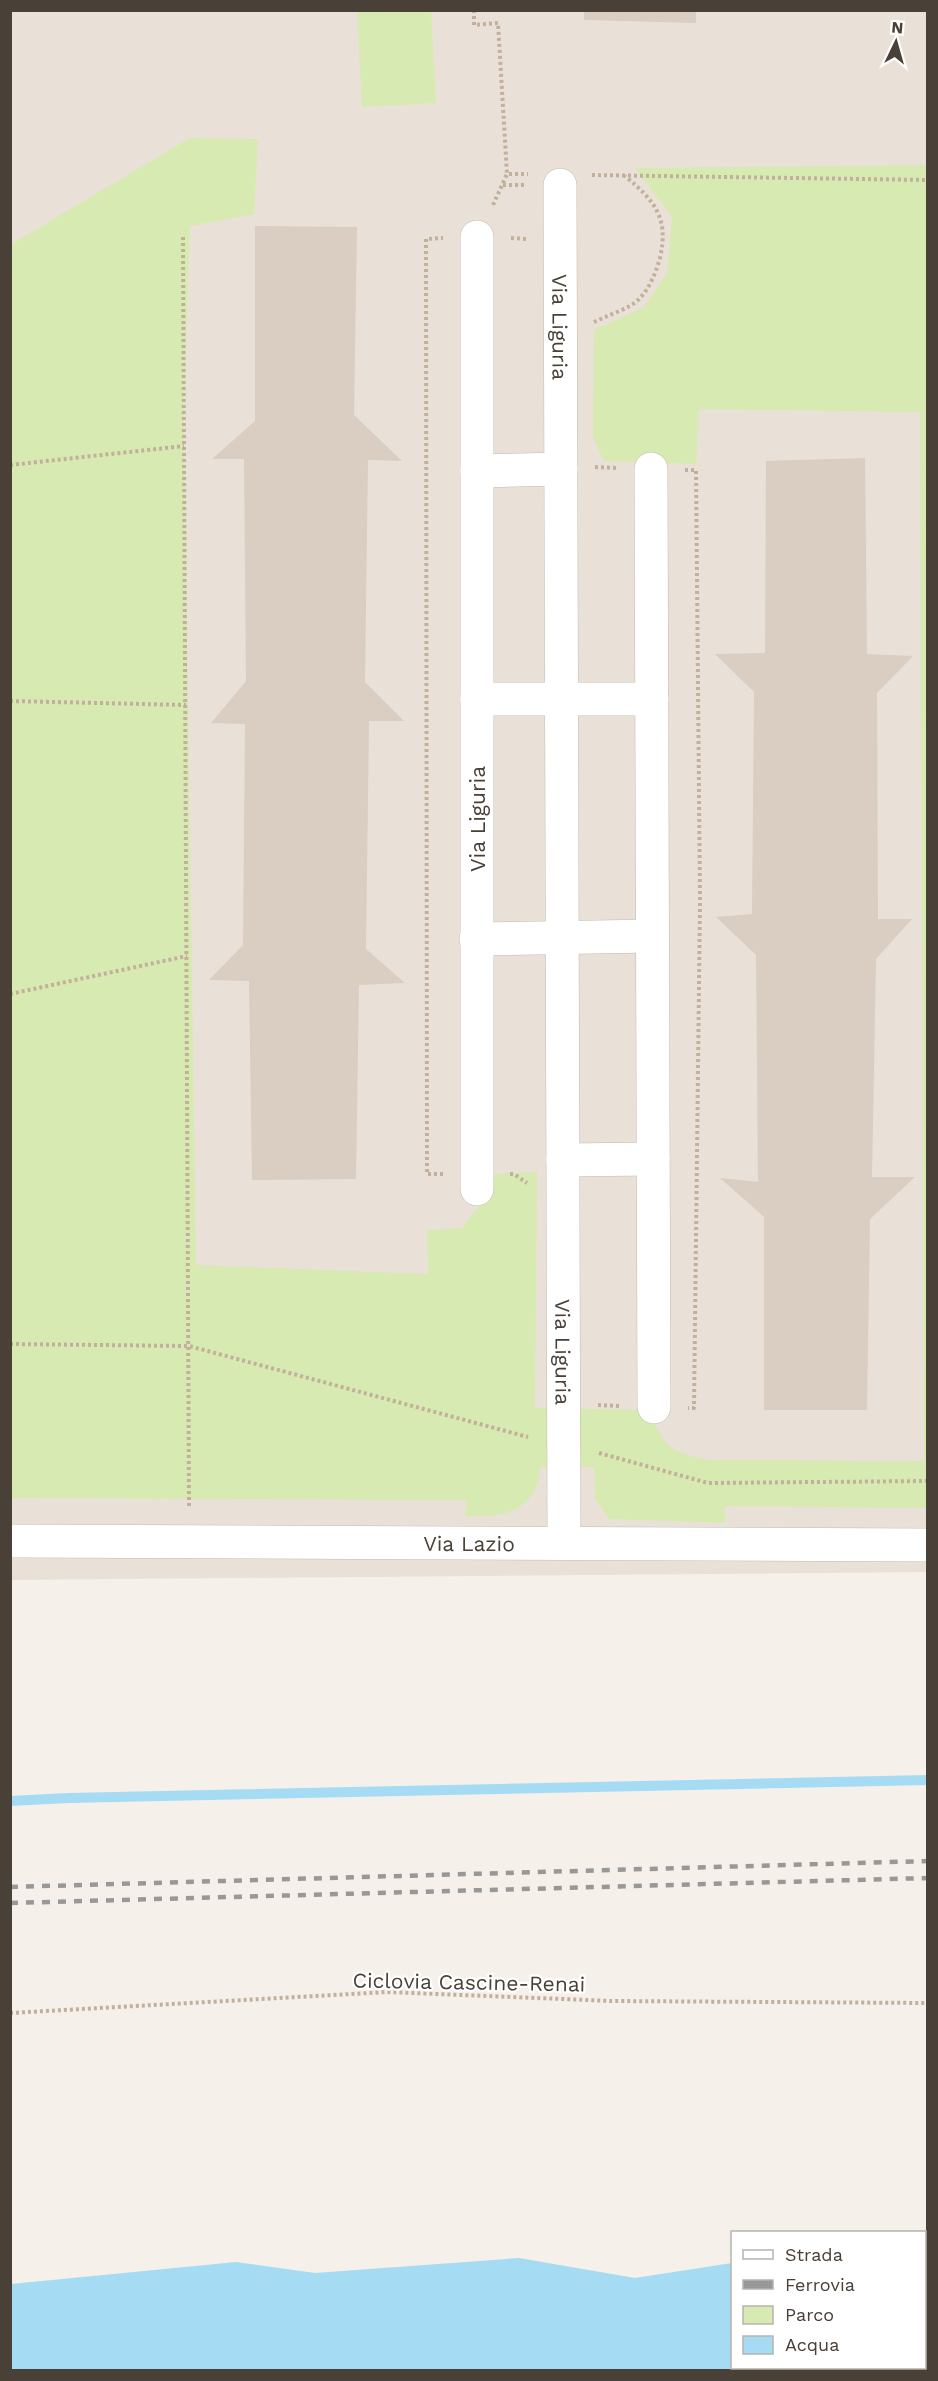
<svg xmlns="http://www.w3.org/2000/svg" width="938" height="2381" viewBox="0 0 938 2381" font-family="'Work Sans',sans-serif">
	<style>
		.residential { fill: #e9e1d7 }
		.green { fill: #d7eab1 }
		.water { fill: #a5dcf3 }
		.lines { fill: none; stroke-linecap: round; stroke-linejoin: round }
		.stream { stroke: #a5dcf3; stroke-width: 10 }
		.building { fill: #dacdc1 }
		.minor-casing { stroke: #c4b9ae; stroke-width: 34 }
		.path { stroke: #c3b09c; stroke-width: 4; stroke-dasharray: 3 3; stroke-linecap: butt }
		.minor { stroke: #fff; stroke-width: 33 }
		.rail { stroke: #989898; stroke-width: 4.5; stroke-dasharray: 8 8; stroke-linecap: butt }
		.labels { text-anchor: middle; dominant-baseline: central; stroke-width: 4.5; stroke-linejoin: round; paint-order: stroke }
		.street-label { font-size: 21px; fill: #494037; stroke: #fff }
	</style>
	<rect width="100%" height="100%" fill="#f5f0e9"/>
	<path class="residential" d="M10,11H927V1572L11,1580Z"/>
	<g class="green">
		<path d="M357,11H431L436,103L362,107Z"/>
		<path d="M190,138L258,139L254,214L190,226L184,413L196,1265L428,1274L427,1230L462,1228L478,1207L489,1174L537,1172L535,1408L649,1410C665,1450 670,1451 710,1460L924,1461L920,412L699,409L696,464L604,461L593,438L594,330L644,307L667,273L672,217L635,168L927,165V1508L725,1506V1523L609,1519L595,1498L594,1467H540C539,1474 538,1484 535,1490C520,1517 492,1517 465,1516L467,1500L11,1498L10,245Z"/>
	</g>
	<path class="water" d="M519,2258L635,2278L732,2263V2368H924V2266H927V2370H11V2284L236,2262L315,2273Z"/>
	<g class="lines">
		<path class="stream" d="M10,1801L68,1798L928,1780"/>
	</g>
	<g class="building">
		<path d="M584,10H696V23L584,20Z"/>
		<path d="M255,226L357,227L354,415L402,461L368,460L365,682L404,721H369L366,949L405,983L359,985L356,1179L252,1180L249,981L209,980L243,945L245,724L211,723L246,681L244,459H212L255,421Z"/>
		<path d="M865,458L867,654L913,656L877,693L878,919H912L876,959L872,1177H915L870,1219L867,1410H764V1217L720,1178L758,1182L756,955L716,917L752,914L754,692L715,654L765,653L766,461Z"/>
	</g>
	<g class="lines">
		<g class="minor-casing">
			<g id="minor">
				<path id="s1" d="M560,185L564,1543"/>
				<path d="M651,469L654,1407"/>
				<path d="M477,471L561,469"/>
				<path d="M477,699H652"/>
				<path d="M476,939L652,936"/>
				<path d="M563,1160L653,1159"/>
				<path d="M477,1189V237"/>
				<path id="s2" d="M10,1541L928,1545"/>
			</g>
		</g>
		<g class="path">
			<path d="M474,10V25L498,23L507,174"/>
			<path d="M592,175L928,180"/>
			<path d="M503,185H526"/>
			<path d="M493,205L507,174H528"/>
			<path d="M183,237L189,1508"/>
			<path d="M511,238L527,239"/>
			<path d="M594,322C606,316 631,308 639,299C650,288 656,272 660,258C669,218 655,201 625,176"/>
			<path d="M10,465L184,446"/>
			<path d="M595,467L618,468"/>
			<path d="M685,470H696L700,901L694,1408H688"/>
			<path d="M10,701L186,705"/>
			<path d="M10,994L187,956"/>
			<path d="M443,1174H427L426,239L443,238"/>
			<path d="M510,1174H514L527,1183"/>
			<path d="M10,1344L189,1346L528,1437"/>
			<path d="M598,1405L620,1406"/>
			<path d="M599,1453L708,1483L928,1481"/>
			<path d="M10,2013L387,1992L612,2001L928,2003"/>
		</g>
		<use href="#minor" class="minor"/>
		<g class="rail">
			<path d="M10,1887L928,1861"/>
			<path d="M10,1903L928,1878"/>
		</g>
	</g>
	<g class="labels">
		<g class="street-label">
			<text stroke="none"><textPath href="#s1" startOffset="142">Via Liguria</textPath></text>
			<text transform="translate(477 819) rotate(-90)">Via Liguria</text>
			<text stroke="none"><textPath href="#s1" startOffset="1167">Via Liguria</textPath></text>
			<text stroke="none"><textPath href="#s2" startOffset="459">Via Lazio</textPath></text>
			<text transform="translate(469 1982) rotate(1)">Ciclovia Cascine-Renai</text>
		</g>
	</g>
	<rect width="938" height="2381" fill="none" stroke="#494037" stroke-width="24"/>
	<rect x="731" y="2231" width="195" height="138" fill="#ffffff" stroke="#b6b3af" stroke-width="1.5"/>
	<rect x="743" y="2250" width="30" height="9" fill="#ffffff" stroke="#b6b3af" stroke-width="1.5"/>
	<text x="785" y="2261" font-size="18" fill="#494037">Strada</text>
	<rect x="743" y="2280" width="30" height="9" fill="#989898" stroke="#b6b3af" stroke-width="1.5"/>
	<text x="785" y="2291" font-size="18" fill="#494037">Ferrovia</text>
	<rect x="743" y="2306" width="30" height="18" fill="#d7eab1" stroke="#b6b3af" stroke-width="1.5"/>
	<text x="785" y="2321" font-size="18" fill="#494037">Parco</text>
	<rect x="743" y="2336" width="30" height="18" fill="#a5dcf3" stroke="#b6b3af" stroke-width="1.5"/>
	<text x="785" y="2351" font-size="18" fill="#494037">Acqua</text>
	<g transform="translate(896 42) rotate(5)" stroke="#ffffff" stroke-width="4.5" paint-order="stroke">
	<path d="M0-4.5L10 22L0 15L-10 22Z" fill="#494037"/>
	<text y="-9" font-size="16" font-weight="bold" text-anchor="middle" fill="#494037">N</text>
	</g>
</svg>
